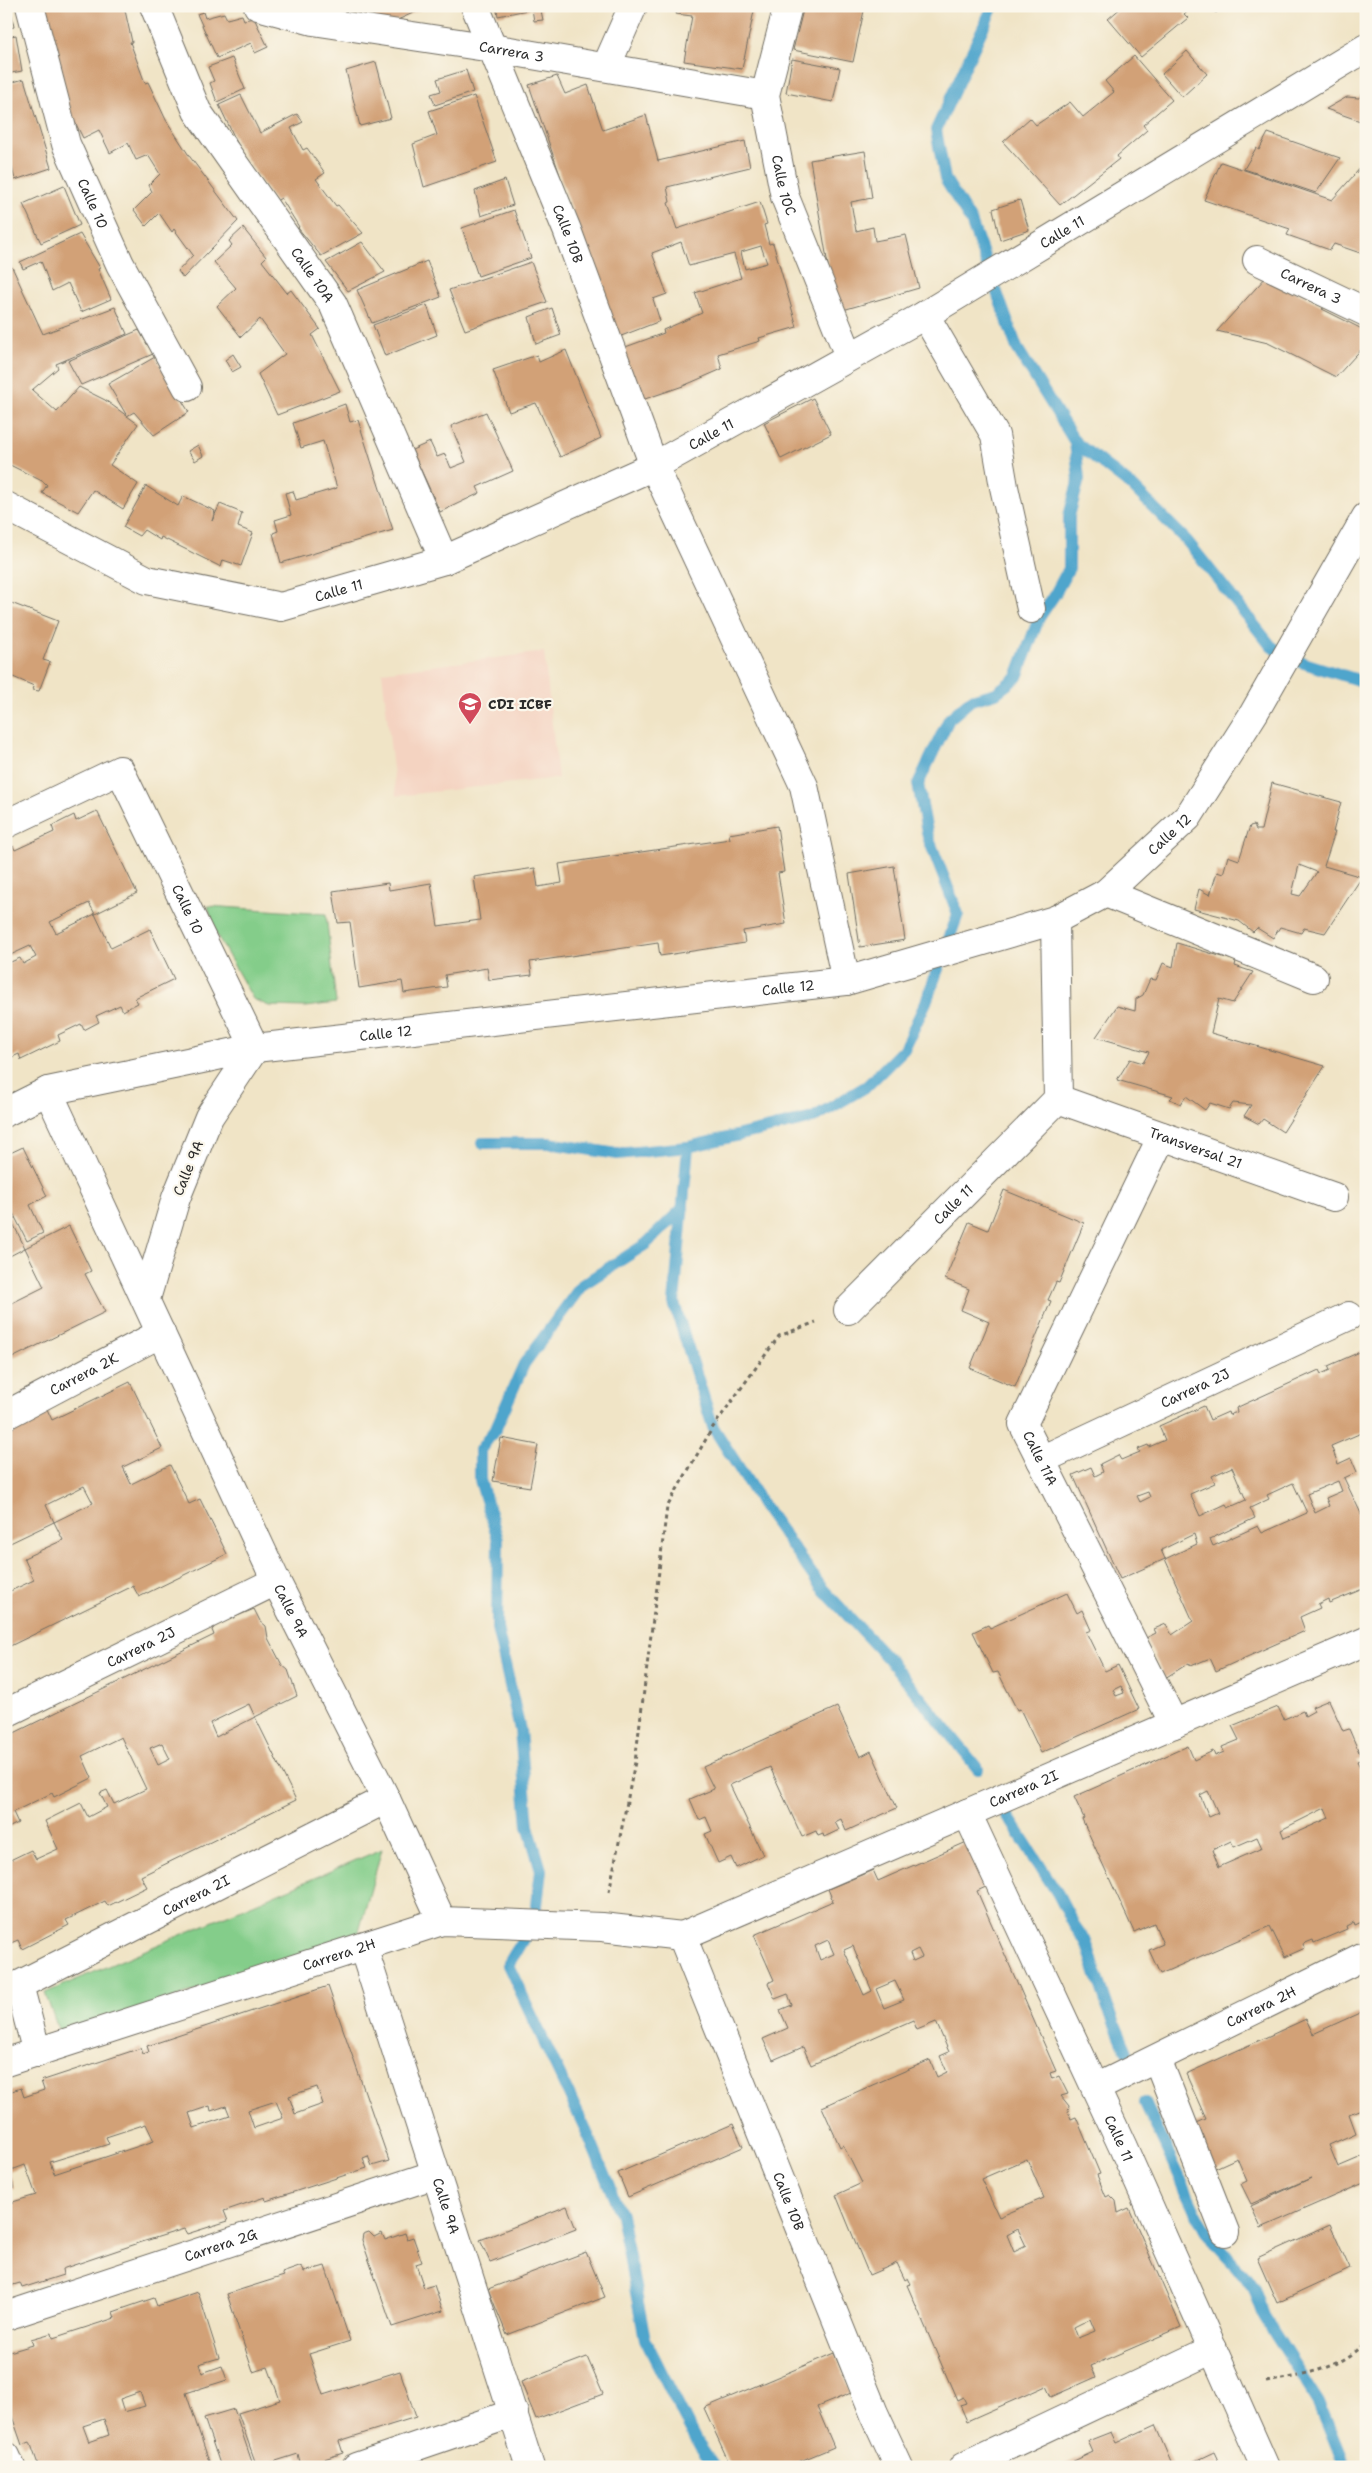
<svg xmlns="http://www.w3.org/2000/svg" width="1372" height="2473" viewBox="0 0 1372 2473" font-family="'Shantell Sans',sans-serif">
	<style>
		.built { fill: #f4d3c1 }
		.green { fill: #84cd8a; stroke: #587c5a }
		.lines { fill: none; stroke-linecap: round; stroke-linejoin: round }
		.stream { stroke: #50a5cc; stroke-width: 12 }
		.building { fill: #d2a177; fill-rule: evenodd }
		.minor-casing { stroke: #706c61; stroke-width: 30 }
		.secondary-casing { stroke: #706c61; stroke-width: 30 }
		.path { stroke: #706c61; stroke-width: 3; stroke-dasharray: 4 4; stroke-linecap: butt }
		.minor { stroke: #fff; stroke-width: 28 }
		.secondary { stroke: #fff; stroke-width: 28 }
		.labels { text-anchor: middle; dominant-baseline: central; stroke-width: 4.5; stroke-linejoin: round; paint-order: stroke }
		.street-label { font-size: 14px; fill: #2b2b2b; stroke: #fbf7ec }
		.poi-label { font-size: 14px; font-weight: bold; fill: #2b2b2b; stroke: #fbf7ec; text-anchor: start }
	</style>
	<rect width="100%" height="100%" fill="#fbf7ec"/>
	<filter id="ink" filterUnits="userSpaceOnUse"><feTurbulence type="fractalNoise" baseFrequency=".02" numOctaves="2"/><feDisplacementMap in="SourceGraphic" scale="10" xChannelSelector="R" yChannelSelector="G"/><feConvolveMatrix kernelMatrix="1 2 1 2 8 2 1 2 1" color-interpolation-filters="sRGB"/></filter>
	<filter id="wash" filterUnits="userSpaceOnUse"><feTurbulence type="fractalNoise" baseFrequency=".0096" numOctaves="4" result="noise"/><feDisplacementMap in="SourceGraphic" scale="20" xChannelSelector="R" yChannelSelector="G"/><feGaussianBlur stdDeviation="1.12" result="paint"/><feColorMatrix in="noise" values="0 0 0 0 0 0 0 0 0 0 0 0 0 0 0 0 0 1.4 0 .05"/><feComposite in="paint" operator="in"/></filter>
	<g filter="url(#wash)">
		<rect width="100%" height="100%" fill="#f0e4c6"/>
		<path class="built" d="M544,652L558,778L396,796L382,672Z"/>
		<g class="green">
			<path d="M208,906L326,914L336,1003L305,1007L269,1006L253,999L215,932Z"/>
			<path d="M382,1849L358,1935L61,2037L45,1993Z"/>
		</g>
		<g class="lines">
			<g class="stream">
				<path d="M1075,442L1133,487L1187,541L1271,646L1288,658L1358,680H1366"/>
				<path d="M482,1143H549L617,1154L688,1147L813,1118L867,1086L904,1049L926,1002L958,914L928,837L918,784L949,719L971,700L996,693L1017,677L1039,618L1055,594L1069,568V516L1079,479L1075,442L1017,348L971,221L945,179L936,130L993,6"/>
				<path d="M688,1147L674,1303L713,1427L762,1504L821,1587L892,1663L978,1769"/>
				<path d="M1006,1813L1058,1894L1074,1925L1086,1942L1108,2008L1127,2052"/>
				<path d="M536,1914L541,1870L528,1826L520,1730L497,1628L498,1540L480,1480V1450L496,1428L524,1364L582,1285L646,1244L683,1208"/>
				<path d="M529,1929L508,1965L589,2137L621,2215L645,2339L695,2439L714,2467"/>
				<path d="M1145,2103L1198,2217L1216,2245L1244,2275L1254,2289L1264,2317L1319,2403L1345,2467"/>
			</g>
		</g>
		<g id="blocks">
			<g class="building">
				<path d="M6,6H10L14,27L6,29Z"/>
				<path d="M37,6H124L132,42H130L145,83L148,82L166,120L190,157L238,221L183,278L178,271L193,255L174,229L172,232L159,213L146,226L134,210L152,192L149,185L160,174L148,155L136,160L128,143L110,153L99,130L83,138L71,114Z"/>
				<path d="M372,6H420L422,9L393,22L375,23Z"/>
				<path d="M496,6H540L543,20L534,21L532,9L498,16Z"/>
				<path d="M679,6H755L742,69L684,61L692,16L676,14Z"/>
				<path d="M804,6H865L853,62L793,50Z"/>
				<path d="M1123,6H1193L1184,14L1188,18L1141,57L1108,19Z"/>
				<path d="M1209,6H1222L1216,13Z"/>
				<path d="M203,12L205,18L224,13L227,19L242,15L244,20L254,18L268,47L255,53L251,43L217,58L197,14Z"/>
				<path d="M16,35L22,71L6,74V37Z"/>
				<path d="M1187,51L1207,74L1182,97L1162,74Z"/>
				<path d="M1134,56L1172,100L1143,125L1147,130L1117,156L1119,159L1060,205L1003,142L1030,118L1036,125L1070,102L1083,117L1114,92L1105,81Z"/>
				<path d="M232,58L245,89L217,102L210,83L214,81L208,67Z"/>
				<path d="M792,59L840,68L833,102L786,93Z"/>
				<path d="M376,62L391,118L360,126L346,71Z"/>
				<path d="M466,70L473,92L435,105L431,94L441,91L437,79Z"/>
				<path d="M557,76L565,94L588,85L603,130L646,115L658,161L745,141L750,167L667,187L670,202L668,203L677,229L760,202L767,224L764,225L769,244L773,243L797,327L759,338L760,341L718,354L722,369L683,386L639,401L620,349L664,333L663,330L702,313L695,293L741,278L734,254L689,266L681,242L652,253L667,294L653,299L660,321L616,338L529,85ZM761,246L767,263L745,269L741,252Z"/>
				<path d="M24,79L51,168L15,180L6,142V84Z"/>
				<path d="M1366,90V123L1326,109L1347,97L1359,98Z"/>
				<path d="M241,95L260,133L297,114L303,122L291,128L303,150L307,148L325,173L316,179L336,206L338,205L363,233L321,256L298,228L299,227L281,198L275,202L238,145L219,105Z"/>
				<path d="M474,96L497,162L424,187L413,144L437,135L429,111Z"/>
				<path d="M1268,133L1340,158L1316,193L1244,169L1256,148L1259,150Z"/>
				<path d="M865,151L872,198L851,202L856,231L873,227L875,241L906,235L919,288L836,312L810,160Z"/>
				<path d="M1221,162L1332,200L1362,166L1366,167V255L1334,244L1330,250L1287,235L1290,229L1204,200Z"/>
				<path d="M505,180L513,205L481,216L475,191Z"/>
				<path d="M64,186L80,225L41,243L23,204Z"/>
				<path d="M1020,200L1029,230L1000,240L993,209Z"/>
				<path d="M514,210L531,258L478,276L462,228Z"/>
				<path d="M243,228L266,257L262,261L287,293L291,290L320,329L312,335L340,391L277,415L258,374L285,354L260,319L241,337L217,306L236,288L214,262L232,245L229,241Z"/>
				<path d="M80,234L100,268L98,269L111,299L81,312L68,283L52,291L41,261L23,269L20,262Z"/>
				<path d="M362,242L385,272L348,291L326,262Z"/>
				<path d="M427,261L441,297L372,323L357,290Z"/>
				<path d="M531,262L547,302L465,330L449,290Z"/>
				<path d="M12,267L43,334L115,307L116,309L127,334L56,364L58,368L32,390L57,412L79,387L105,400L138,424L110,465L138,484L123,509L93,490L78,512L42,493L47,485L44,482L6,463V271Z"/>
				<path d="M1266,277L1325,307L1322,309L1366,331V344L1336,377L1268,343L1217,331Z"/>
				<path d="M427,305L437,335L385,356L373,325Z"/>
				<path d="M552,308L561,335L536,344L529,317Z"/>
				<path d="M139,330L153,354L81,385L68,361Z"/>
				<path d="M566,350L601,438L560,457L536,403L509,412L493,370L537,355L539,362Z"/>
				<path d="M233,354L241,367L232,372L225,360Z"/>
				<path d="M155,357L189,412L154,435L134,412L127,416L108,384Z"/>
				<path d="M813,398L831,434L781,459L764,423Z"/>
				<path d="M345,404L350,422L358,420L393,530L281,563L273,533L278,531L275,520L291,515L285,493L293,491L296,500L337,488L323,441L301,448L293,423Z"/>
				<path d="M486,412L513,471L477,487L480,493L440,512L412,450L430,442L437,457L445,454L451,468L466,462L451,426Z"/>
				<path d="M198,445L203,456L195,461L188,451Z"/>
				<path d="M146,486L178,506L183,496L215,511L212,521L220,504L242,513L238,527L253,533L241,566L223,560L221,567L161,537L160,540L144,530L139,536L123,527Z"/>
				<path d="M6,601L58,621L43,660L50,662L39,691L33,690L34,686L6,674Z"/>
				<path d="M1272,783L1341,802L1333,832H1335L1324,866L1362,877L1325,933L1304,928L1301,933L1280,927L1273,938L1257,928L1253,932L1239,921L1194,909L1199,889L1210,895L1217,872L1223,874L1228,856L1239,860L1250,826L1254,825L1256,830H1261ZM1299,865L1317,872L1300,896L1292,894Z"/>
				<path d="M97,811L137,893L95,914L89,903L50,922L56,933L95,914L111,948L150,929L174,979L135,998L138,1003L123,1011L120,1005L96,1016L99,1022L84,1030L81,1024L58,1035L60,1041L21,1060L19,1054L6,1060V964L20,958L23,964L36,957L30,946L6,957V849L13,846L15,850L54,832L52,826L74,815L76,821Z"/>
				<path d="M777,826L784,872L778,873L786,924L743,931L745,943L660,956L658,943L530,962L532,975L489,980L487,968L445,975L447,987L404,993L402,981L359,988L350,922L338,923L333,891L388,883L389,890L431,883L438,926L480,920L474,877L535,868L538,887L562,883L559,864L730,839L729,834Z"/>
				<path d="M894,866L905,940L860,947L849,874Z"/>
				<path d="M1177,943L1236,961L1235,966L1253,972L1233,1003L1219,999L1211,1033L1325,1066L1283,1132L1263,1119L1259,1124L1244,1116L1251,1105L1233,1103L1229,1109L1210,1103L1205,1110L1186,1096L1181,1104L1170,1099L1173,1096L1117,1080L1130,1059L1143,1063L1149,1052L1096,1037L1117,1006L1135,1011L1136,999L1143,995L1150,979L1156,980L1163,963L1173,967Z"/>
				<path d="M23,1147L47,1196L30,1205L43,1233L27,1241L13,1213L9,1215L25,1248L6,1258V1155Z"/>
				<path d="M1004,1190L1084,1223L1059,1283L1056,1282L1048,1300L1051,1301L1015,1387L970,1368L989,1322L961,1310L969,1289L945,1279L969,1222L988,1230Z"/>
				<path d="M69,1226L91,1271L85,1274L105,1312L6,1361V1306L44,1287L25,1248Z"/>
				<path d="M1362,1351L1364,1354H1366V1431L1331,1446L1338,1464L1351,1458L1357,1472L1344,1478L1366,1524V1582L1363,1584L1365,1588L1329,1603L1328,1599L1318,1604L1320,1608L1300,1617L1305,1631L1260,1651L1216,1671L1210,1658L1191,1666L1189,1663L1165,1678L1146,1638L1156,1633L1154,1629L1166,1624L1172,1635L1193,1621L1165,1559L1197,1544L1194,1534L1161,1550L1165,1559L1120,1579L1073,1475L1091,1467L1095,1476L1103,1472L1100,1464L1118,1455L1121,1460L1140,1452L1138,1449L1148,1445L1149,1447L1165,1440L1159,1426L1204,1406L1210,1420L1228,1412L1229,1415L1237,1412L1236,1408L1319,1370L1321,1374L1330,1370L1328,1366ZM1232,1467L1246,1500L1228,1508L1226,1504L1200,1516L1190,1494L1215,1483L1212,1476ZM1338,1481L1342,1491L1326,1498L1329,1506L1315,1513L1307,1494ZM1293,1483L1307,1513L1262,1533L1258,1526L1213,1546L1210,1539L1255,1518L1250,1508L1269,1499L1267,1495ZM1148,1492L1150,1497L1140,1502L1137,1496Z"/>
				<path d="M130,1382L162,1448L123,1467L131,1484L170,1465L189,1504L200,1499L227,1554L139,1597L133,1586L6,1648V1593L34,1580L24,1558L63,1540L54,1522L93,1503L84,1486L46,1505L54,1522L6,1545V1437L11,1435L8,1428L47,1409L52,1420Z"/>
				<path d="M501,1438L538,1445L530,1487L493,1481Z"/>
				<path d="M1067,1593L1077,1613L1082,1610L1091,1630L1086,1632L1105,1671L1118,1665L1139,1709L1041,1753L1020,1709L1017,1710L998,1672L993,1673L973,1632L988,1625L990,1628ZM1121,1686L1124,1693L1116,1696L1113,1690Z"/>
				<path d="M254,1609L260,1621L266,1626L268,1638L282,1665L288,1670L297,1696L255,1717L249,1704L210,1723L216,1737L255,1717L296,1800L141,1876L147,1887L108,1906L105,1901L66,1920L69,1925L22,1949L18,1940L6,1945V1862L31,1850L36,1859L58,1849L45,1821L81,1803L88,1817L107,1807L100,1793L107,1790L114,1804L146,1789L121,1737L82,1756L92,1778L54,1797L52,1793L13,1812L18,1823L6,1829V1737L214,1635L212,1630L216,1625ZM162,1743L170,1759L158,1765L150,1748Z"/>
				<path d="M1329,1700L1343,1731L1349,1729L1362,1759L1357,1761L1366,1779V1920L1355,1925L1354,1922L1346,1926L1347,1929L1314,1943L1313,1940L1303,1944L1305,1948L1285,1957L1270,1926L1160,1974L1149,1950L1163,1944L1154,1923L1134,1932L1082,1819L1084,1818L1074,1797L1188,1746L1194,1760L1213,1751L1215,1756L1224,1752L1222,1747L1239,1740L1232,1726L1278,1707L1284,1719L1303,1711L1305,1716L1314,1711L1312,1707ZM1208,1791L1218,1813L1209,1817L1200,1795ZM1325,1808L1329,1818L1284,1838L1281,1830ZM1257,1837L1262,1848L1219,1867L1212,1850L1231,1841L1234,1847Z"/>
				<path d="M837,1707L860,1757L871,1751L897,1808L846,1831L841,1819L835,1822L839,1830L824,1837L823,1834L818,1836L816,1831L802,1837L770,1767L730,1785L763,1855L736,1868L731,1857L718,1863L705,1834L712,1831L706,1817L699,1820L690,1799L714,1789L703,1767Z"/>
				<path d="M969,1841L988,1886L977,1891L1056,2071L1050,2073L1052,2079L1059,2076L1068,2094L1061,2096L1069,2106L1068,2111L1071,2119L1076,2117L1100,2174L1097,2175L1106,2197L1110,2195L1116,2201L1118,2213L1129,2208L1181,2327L1091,2366L1096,2377L1076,2386L1051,2397L1046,2386L967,2421L960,2405L966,2403L963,2397L957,2400L907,2285L911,2284L908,2278L905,2280L897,2263L869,2275L836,2195L862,2183L843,2145L840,2147L822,2107L930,2060L937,2077L947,2072L940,2056L949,2052L936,2022L917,2030L913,2020L811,2065L803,2047L773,2060L763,2039L788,2028L780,2010L792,2005L788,1994L775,1999L768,1983L774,1980L754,1935L833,1901L828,1889L852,1879L873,1870L878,1881ZM828,1940L834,1954L820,1960L815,1946ZM853,1946L872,1991L864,1995L844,1950ZM918,1949L922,1957L913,1961L910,1953ZM895,1981L904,2000L884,2008L876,1989ZM1027,2159L1044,2198L999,2217L981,2179ZM1018,2229L1026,2246L1014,2252L1007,2235ZM1090,2319L1095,2331L1078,2338L1074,2327Z"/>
				<path d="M328,1986L389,2161L372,2166L368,2156L363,2158L367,2168L266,2201L265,2197L224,2211L228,2221L187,2234L184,2229L142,2242L62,2269L63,2275L22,2288L20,2283L6,2287V2204L36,2195L25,2165L9,2171L14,2188L6,2190V2093L21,2088L24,2097L44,2090L41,2081L141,2048L143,2054L149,2052L147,2046ZM317,2087L323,2104L295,2114L289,2096ZM276,2101L283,2118L254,2128L248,2110ZM210,2106L211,2111L226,2106L230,2116L194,2128L189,2113ZM146,2124L154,2141L54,2174L50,2162L109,2144L106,2137Z"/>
				<path d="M1366,2010V2107L1349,2114L1356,2133L1329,2145L1338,2167L1366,2155V2182L1261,2228L1251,2206L1311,2178L1251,2204L1241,2184L1247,2181L1237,2158L1211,2170L1192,2125L1206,2119L1186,2074L1306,2019L1313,2034Z"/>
				<path d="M733,2124L743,2147L628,2197L618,2173Z"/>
				<path d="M567,2206L576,2229L490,2262L480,2240Z"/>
				<path d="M1330,2225L1350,2269L1277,2303L1257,2258Z"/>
				<path d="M369,2232L374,2237L382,2233L385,2240L405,2233L407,2239L413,2237L422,2262L416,2264L424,2288L434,2285L443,2311L392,2327L362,2240L363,2234Z"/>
				<path d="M586,2252L605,2297L507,2335L488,2289Z"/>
				<path d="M302,2266L304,2272L325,2266L350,2341L309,2354L323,2395L400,2371L416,2417L339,2441L343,2453L321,2460L301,2466L298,2454L257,2467L238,2413L280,2400L268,2367L253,2372L227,2294L284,2276L282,2273Z"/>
				<path d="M198,2292L219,2358L199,2364L202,2373L222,2366L227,2380L186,2393L211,2467H39L30,2442L22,2445L6,2399V2353L33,2345L31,2339L52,2333L53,2338L115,2318L113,2312L154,2298L157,2306ZM140,2392L145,2406L124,2412L120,2399ZM104,2419L109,2435L89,2442L83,2426Z"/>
				<path d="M834,2353L851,2393L817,2407L834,2447L786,2467H731L704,2408Z"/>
				<path d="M587,2357L603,2394L536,2419L521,2382Z"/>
				<path d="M234,2409L252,2462L239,2467H221L204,2418Z"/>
				<path d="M1155,2425L1173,2467H1061L1093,2452L1088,2441L1111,2432L1116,2443Z"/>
				<path d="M1214,2452L1221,2467H1182Z"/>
			</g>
		</g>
	</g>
	<g filter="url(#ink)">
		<use href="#blocks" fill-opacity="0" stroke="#706c61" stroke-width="1"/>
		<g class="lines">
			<g class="minor-casing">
				<g id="minor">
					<path id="s1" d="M30,6L66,144L120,264L187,387"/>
					<path id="s2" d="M154,6L197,111L333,304L444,560"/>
					<path id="s3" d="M258,6L313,21L492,48L765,95"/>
					<path id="s4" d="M475,6L567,230L654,466L804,786L846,981"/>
					<path id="s5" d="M788,6L765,95L785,197L849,356"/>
					<path d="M606,67L633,6"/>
					<path id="s6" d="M1257,260L1366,312"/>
					<path d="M925,315L995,435L1004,487L1031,609"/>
					<path id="s7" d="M6,506L147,580L281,607L444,560L654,466L925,315L1366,48"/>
					<path id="s8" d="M6,824L120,770L255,1048L209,1117L176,1198L146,1299"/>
					<path d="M1106,893L1314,978"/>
					<path d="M1055,920L1058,1099"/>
					<path id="s9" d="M48,1091L276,1581L386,1799L442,1921"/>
					<path id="s10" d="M1058,1099L1334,1197"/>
					<path id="s11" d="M1162,1136L1023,1424L1174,1724"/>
					<path id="s12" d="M848,1310L1058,1099"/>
					<path id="s13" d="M6,1415L161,1333"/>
					<path id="s14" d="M1041,1460L1349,1316"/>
					<path id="s15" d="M6,1713L276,1581"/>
					<path id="s16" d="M967,1813L1122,2145L1265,2467"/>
					<path id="s17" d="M682,1936L1366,1641"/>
					<path id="s18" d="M682,1936L874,2413L899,2467"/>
					<path id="s19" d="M363,1947L530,2467"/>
					<path d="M19,1985L37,2053"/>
					<path id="s20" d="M6,1989L19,1985L386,1799"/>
					<path d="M1157,2059L1225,2232"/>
					<path id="s21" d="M6,2062L442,1921L602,1927L682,1936"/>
					<path id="s22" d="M1096,2088L1366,1955"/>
					<path id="s23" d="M6,2316L436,2174"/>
					<path d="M356,2467L514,2413"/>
					<path d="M963,2467L1213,2349"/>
				</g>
			</g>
			<g class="secondary-casing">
				<g id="secondary">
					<path id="s24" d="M6,1112L48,1091L255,1048L846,981L1055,920L1106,893L1188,817L1254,713L1366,517"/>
					<path d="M6,2456L11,2467"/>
				</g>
			</g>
			<g class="path">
				<path d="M609,1892L635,1762L667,1507L713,1427L779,1336L816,1322"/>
				<path d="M1303,2374C1328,2369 1348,2359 1366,2342"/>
				<path d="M1266,2382L1299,2376"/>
			</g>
			<use href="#minor" class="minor"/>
			<use href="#secondary" class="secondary"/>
		</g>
	</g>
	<defs>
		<g id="school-pin" transform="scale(1.25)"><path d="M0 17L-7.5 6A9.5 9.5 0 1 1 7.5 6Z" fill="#d1495b" stroke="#fbf7ec"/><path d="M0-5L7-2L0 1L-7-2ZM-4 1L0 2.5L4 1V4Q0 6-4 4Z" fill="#fff"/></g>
	</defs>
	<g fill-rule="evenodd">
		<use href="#school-pin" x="470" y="704"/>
	</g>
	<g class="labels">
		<g class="street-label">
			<text stroke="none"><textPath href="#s3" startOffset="258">Carrera 3</textPath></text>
			<text stroke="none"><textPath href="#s5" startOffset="184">Calle 10C</textPath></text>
			<text stroke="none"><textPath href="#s1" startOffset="208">Calle 10</textPath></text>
			<text stroke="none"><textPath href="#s7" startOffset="1166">Calle 11</textPath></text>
			<text stroke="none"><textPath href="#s4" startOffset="246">Calle 10B</textPath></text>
			<text stroke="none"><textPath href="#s2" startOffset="314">Calle 10A</textPath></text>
			<text stroke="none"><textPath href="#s6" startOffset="60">Carrera 3</textPath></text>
			<text stroke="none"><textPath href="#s7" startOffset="761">Calle 11</textPath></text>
			<text stroke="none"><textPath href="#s7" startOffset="356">Calle 11</textPath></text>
			<text stroke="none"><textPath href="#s24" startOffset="1215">Calle 12</textPath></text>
			<text stroke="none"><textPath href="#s8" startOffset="281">Calle 10</textPath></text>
			<text stroke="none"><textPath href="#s24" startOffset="795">Calle 12</textPath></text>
			<text stroke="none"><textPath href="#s24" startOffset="390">Calle 12</textPath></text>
			<text stroke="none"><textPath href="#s10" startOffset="146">Transversal 21</textPath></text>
			<text transform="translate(188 1168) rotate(-68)">Calle 9A</text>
			<text stroke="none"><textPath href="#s12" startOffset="149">Calle 11</textPath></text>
			<text stroke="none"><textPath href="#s13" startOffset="88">Carrera 2K</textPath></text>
			<text stroke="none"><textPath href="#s14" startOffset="170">Carrera 2J</textPath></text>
			<text stroke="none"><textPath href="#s11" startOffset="358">Calle 11A</textPath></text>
			<text stroke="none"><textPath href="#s9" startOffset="574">Calle 9A</textPath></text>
			<text stroke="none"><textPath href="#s15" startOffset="150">Carrera 2J</textPath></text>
			<text stroke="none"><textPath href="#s17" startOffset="372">Carrera 2I</textPath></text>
			<text stroke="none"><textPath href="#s20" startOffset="212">Carrera 2I</textPath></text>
			<text stroke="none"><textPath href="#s21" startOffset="350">Carrera 2H</textPath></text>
			<text stroke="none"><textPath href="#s22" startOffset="184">Carrera 2H</textPath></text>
			<text stroke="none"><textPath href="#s16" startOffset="359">Calle 11</textPath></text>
			<text stroke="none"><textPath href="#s18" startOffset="286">Calle 10B</textPath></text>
			<text stroke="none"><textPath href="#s19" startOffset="272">Calle 9A</textPath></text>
			<text stroke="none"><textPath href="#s23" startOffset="226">Carrera 2G</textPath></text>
		</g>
		<g class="poi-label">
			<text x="488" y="704">CDI ICBF</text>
		</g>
	</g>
	<rect width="1372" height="2473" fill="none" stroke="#fbf7ec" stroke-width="25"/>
</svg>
